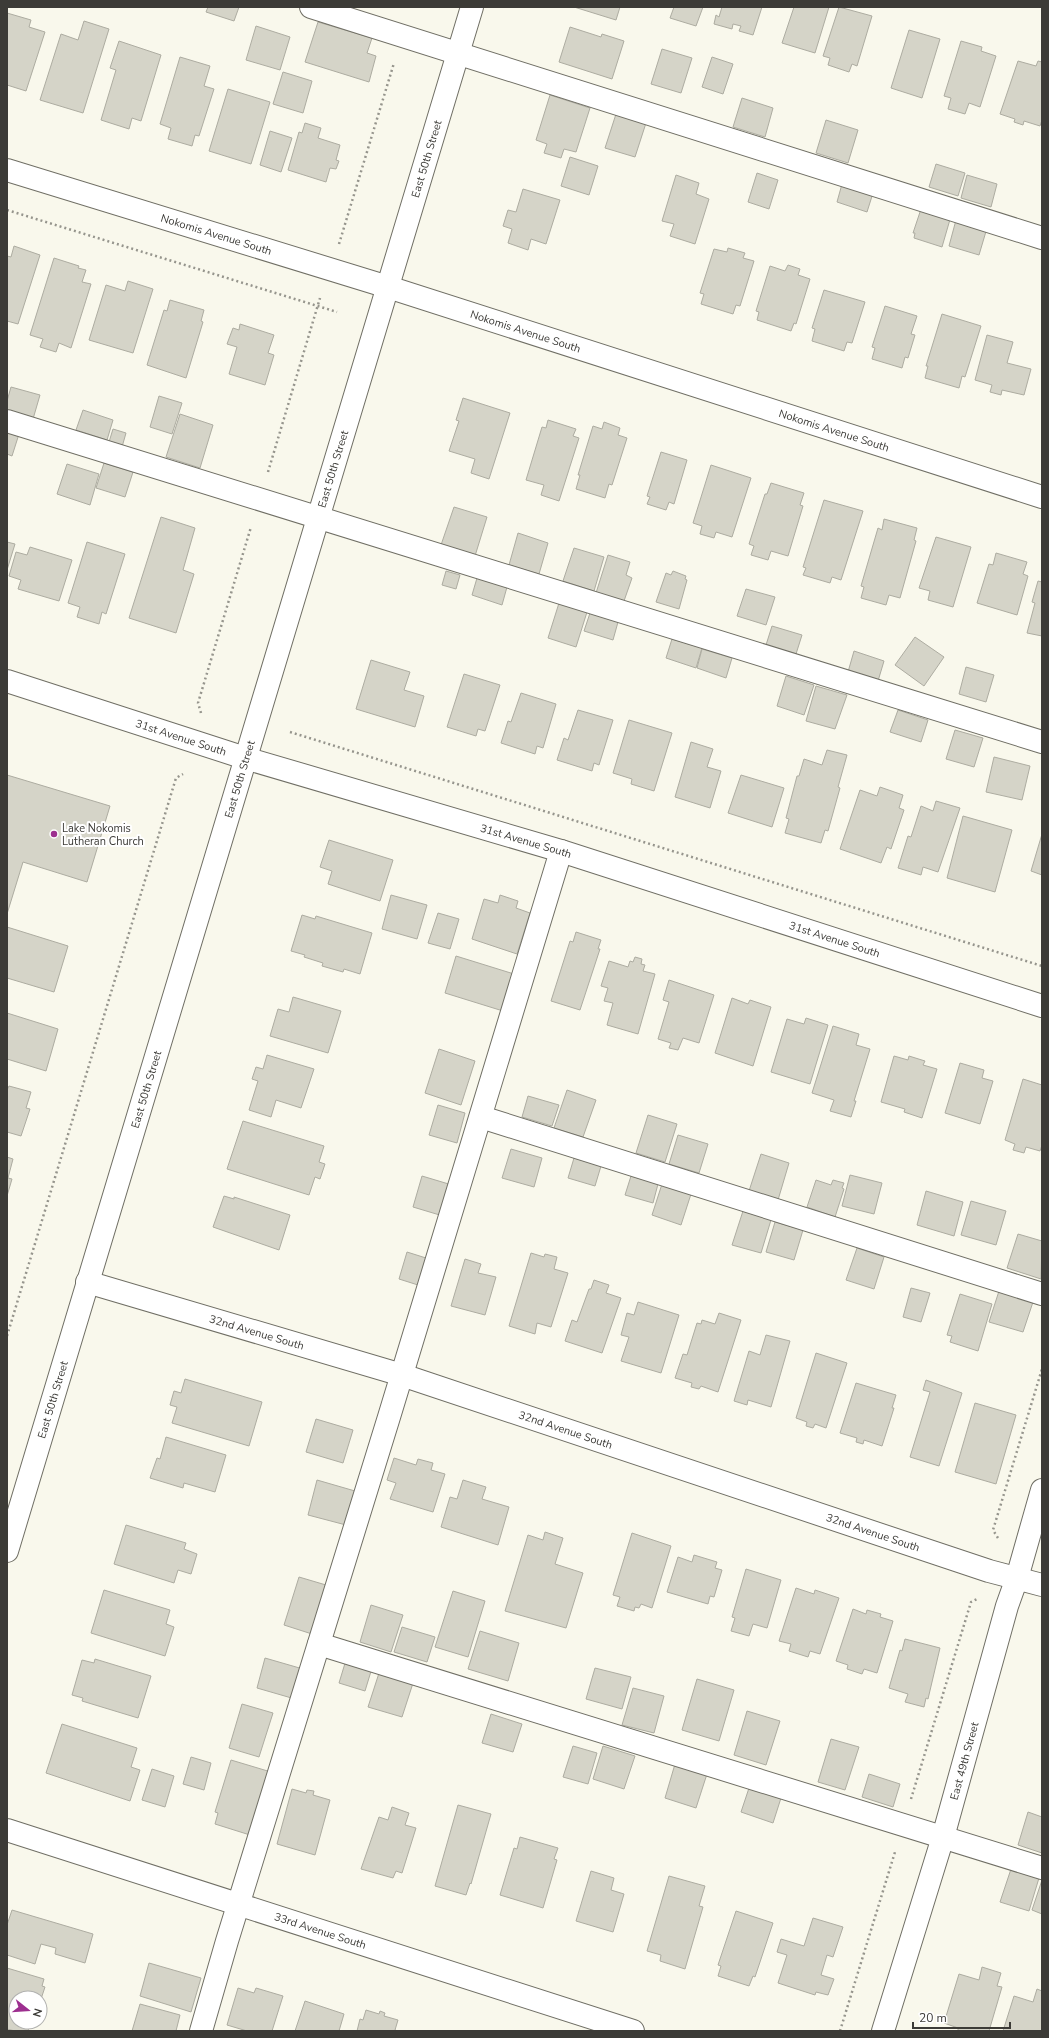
<svg xmlns="http://www.w3.org/2000/svg" width="1049" height="2038" viewBox="0 0 1049 2038" font-family="'Nunito Sans',sans-serif">
	<style>
		.building { fill: #d5d4c8; stroke: #adaca1 }
		.lines { fill: none; stroke-linecap: round; stroke-linejoin: round }
		.minor-casing { stroke: #706f65; stroke-width: 24 }
		.path { stroke: #96958d; stroke-width: 2.5; stroke-dasharray: 2 3; stroke-linecap: butt }
		.minor { stroke: #fff; stroke-width: 22 }
		.poi-dot { fill: #9d2f8f; stroke: #fff; stroke-width: 1.5 }
		.labels { text-anchor: middle; dominant-baseline: central; stroke-width: 4; stroke-linejoin: round; paint-order: stroke }
		.street-label { font-size: 11px; fill: #3c3b37; stroke: #fff }
		.poi-label { font-size: 11px; fill: #3c3b37; stroke: #fff; text-anchor: start }
	</style>
	<rect width="100%" height="100%" fill="#f9f8ec"/>
	<g class="building">
		<path d="M208,7H239L234,21L206,12Z"/>
		<path d="M574,7H620L616,20Z"/>
		<path d="M674,7H703L696,26L670,18Z"/>
		<path d="M722,7H762L753,35L739,31L741,26L733,24L732,29L714,24L716,15L719,17Z"/>
		<path d="M794,7H829L815,53L782,43Z"/>
		<path d="M839,7L872,16L857,66L852,64L849,72L828,65L830,58L823,56Z"/>
		<path d="M7,13L31,20L29,27L45,32L26,91L7,85Z"/>
		<path d="M84,21L109,29L83,113L40,100L61,34L78,40Z"/>
		<path d="M318,22L372,38L367,53L376,56L369,82L305,62Z"/>
		<path d="M256,26L290,37L280,70L246,60Z"/>
		<path d="M570,27L601,37L602,34L624,41L612,79L559,62Z"/>
		<path d="M909,30L940,39L922,98L891,88Z"/>
		<path d="M119,41L161,55L141,121L132,118L129,129L101,120L116,70L110,68Z"/>
		<path d="M961,41L982,47L981,51L996,56L980,107L969,103L965,114L948,109L951,98L944,96Z"/>
		<path d="M662,49L692,58L681,93L651,84Z"/>
		<path d="M180,57L210,66L204,86L214,89L199,136L195,135L192,146L168,139L171,128L160,124Z"/>
		<path d="M712,57L733,64L723,94L702,87Z"/>
		<path d="M1018,61L1036,66L1038,61L1042,62V120L1040,126L1024,121L1023,125L1014,122L1015,119L1000,114Z"/>
		<path d="M283,72L312,81L303,113L273,104Z"/>
		<path d="M228,89L270,102L251,164L209,151Z"/>
		<path d="M550,95L590,108L576,152L564,149L561,158L544,153L547,144L536,140Z"/>
		<path d="M742,98L773,108L765,137L733,127Z"/>
		<path d="M616,114L646,123L635,157L605,148Z"/>
		<path d="M826,120L858,130L848,163L816,153Z"/>
		<path d="M305,123L321,128L318,138L340,145L336,160L339,161L336,169L330,168L326,182L288,170L299,132L302,133Z"/>
		<path d="M270,131L292,138L281,172L260,165Z"/>
		<path d="M570,157L598,166L589,195L561,186Z"/>
		<path d="M936,164L965,173L958,196L929,187Z"/>
		<path d="M757,173L778,180L769,209L748,202Z"/>
		<path d="M676,175L699,183L696,194L709,199L695,244L670,236L674,224L662,221Z"/>
		<path d="M967,175L997,184L991,207L961,198Z"/>
		<path d="M842,184L873,193L867,212L837,202Z"/>
		<path d="M523,189L560,200L546,244L531,239L528,250L508,243L512,229L503,226L508,210L516,212Z"/>
		<path d="M921,209L951,216L942,247L914,238L915,233H913Z"/>
		<path d="M956,220L987,228L979,255L949,246Z"/>
		<path d="M14,246L40,255L18,324L7,321V256L11,257Z"/>
		<path d="M728,248L745,253L743,258L754,261L740,306L736,305L733,314L701,304L704,294L700,293L714,249L727,252Z"/>
		<path d="M54,258L79,266L78,268L86,270L82,282L91,284L71,348L59,343L56,352L40,347L43,339L30,335Z"/>
		<path d="M788,265L800,269L798,275L810,279L796,324L794,323L791,331L757,320L759,312L756,311L770,266L785,271Z"/>
		<path d="M128,281L153,289L133,353L89,340L106,285L125,291Z"/>
		<path d="M824,290L865,302L852,343L847,342L844,351L812,341L815,329L812,328Z"/>
		<path d="M170,300L204,310L201,321L203,322L186,378L147,365L164,310L167,311Z"/>
		<path d="M885,306L917,316L911,334L915,335L908,358L905,357L902,368L872,359L875,348L872,347Z"/>
		<path d="M942,314L981,326L965,377L962,376L959,388L925,378L928,366H926Z"/>
		<path d="M240,324L274,335L268,353L274,355L265,385L229,374L237,347L227,344L233,328L239,330Z"/>
		<path d="M987,335L1013,342L1007,363L1031,369L1024,395L1002,390L1001,395L990,392L992,385L975,380Z"/>
		<path d="M11,387L40,395L33,419L7,411V401Z"/>
		<path d="M159,396L182,403L172,434L150,427Z"/>
		<path d="M463,398L510,413L489,479L471,473L475,459L449,451L459,421L456,420Z"/>
		<path d="M83,410L113,420L107,440L76,430Z"/>
		<path d="M180,414L213,425L200,468L166,457Z"/>
		<path d="M548,420L576,429L573,436L579,438L559,501L541,495L544,485L526,480L542,427L546,428Z"/>
		<path d="M604,422L620,428L618,435L627,438L612,485L609,484L605,498L576,489L580,475H578L593,426L602,429Z"/>
		<path d="M113,429L126,433L122,447L109,442Z"/>
		<path d="M7,430L19,434L12,456L7,454Z"/>
		<path d="M661,452L687,460L674,504L669,502L666,510L647,504L650,497L647,496Z"/>
		<path d="M104,463L133,472L125,497L96,488Z"/>
		<path d="M67,464L99,474L90,505L57,494Z"/>
		<path d="M711,465L751,478L732,537L716,532L714,538L700,534L702,526L693,523Z"/>
		<path d="M771,483L804,493L800,505L803,506L788,556L771,551L768,560L751,555L754,546L749,544L765,494H767Z"/>
		<path d="M824,500L863,511L841,580L832,577L830,583L803,575L806,568L803,567Z"/>
		<path d="M454,507L487,517L475,556L441,545Z"/>
		<path d="M161,517L195,528L183,570L194,574L176,633L129,618Z"/>
		<path d="M884,519L917,528L914,540L916,541L900,598L889,595L886,605L861,598L864,587L861,586L878,528L882,530Z"/>
		<path d="M518,533L548,543L539,574L509,565Z"/>
		<path d="M936,537L971,547L953,607L928,600L930,591L919,588Z"/>
		<path d="M7,542L15,544L7,570Z"/>
		<path d="M87,542L125,554L106,614L102,612L99,624L77,617L80,607L68,603Z"/>
		<path d="M30,547L72,560L59,601L18,589L21,580L9,576L16,552L27,555Z"/>
		<path d="M574,548L604,557L594,591L563,581Z"/>
		<path d="M996,553L1027,562L1023,574L1028,576L1017,615L977,603L989,564L993,565Z"/>
		<path d="M608,555L630,562L626,575L632,578L624,601L596,593Z"/>
		<path d="M446,571L460,575L456,589L442,585Z"/>
		<path d="M673,571L686,576L685,579L687,580L679,609L656,602L666,573L671,575Z"/>
		<path d="M477,578L507,587L502,605L472,595Z"/>
		<path d="M1038,581L1042,582V636L1027,633L1035,603L1032,602Z"/>
		<path d="M746,589L775,597L766,625L737,616Z"/>
		<path d="M559,603L587,612L576,647L548,638Z"/>
		<path d="M590,613L618,622L613,640L584,631Z"/>
		<path d="M772,626L802,635L796,654L766,645Z"/>
		<path d="M915,637L944,657L924,686L895,665Z"/>
		<path d="M672,639L702,648L696,668L666,658Z"/>
		<path d="M702,649L732,658L726,678L697,668Z"/>
		<path d="M854,651L884,661L878,681L848,672Z"/>
		<path d="M371,660L410,672L404,690L424,696L415,727L356,709Z"/>
		<path d="M966,667L994,675L986,702L959,694Z"/>
		<path d="M464,674L500,685L485,731L478,729L476,736L447,727Z"/>
		<path d="M786,676L814,685L804,715L777,706Z"/>
		<path d="M816,686L847,695L835,729L806,721Z"/>
		<path d="M521,693L556,704L543,748L537,746L535,754L501,743L508,721L511,722Z"/>
		<path d="M578,710L613,720L599,765L594,763L592,771L557,760L564,738L568,740Z"/>
		<path d="M898,710L928,720L921,742L890,732Z"/>
		<path d="M629,720L672,733L654,791L631,784L632,779L613,773Z"/>
		<path d="M955,730L983,738L974,767L946,759Z"/>
		<path d="M691,742L713,749L707,767L721,771L710,808L675,797Z"/>
		<path d="M827,750L847,755L838,787L840,788L828,831L825,830L821,843L785,833L789,819L786,818L797,776H799L804,759L822,765Z"/>
		<path d="M994,757L1030,766L1022,800L986,792Z"/>
		<path d="M7,775L110,806L87,882L23,862L7,914Z"/>
		<path d="M741,775L784,788L772,827L728,813Z"/>
		<path d="M880,787L903,795L899,808L904,810L891,849L887,847L881,863L840,849L860,790L877,796Z"/>
		<path d="M936,801L960,808L938,872L923,867L921,875L898,868L908,836L911,837L921,806L933,811Z"/>
		<path d="M963,816L1012,830L995,892L947,878Z"/>
		<path d="M1042,834V875L1031,871Z"/>
		<path d="M329,840L393,860L380,901L328,884L332,871L320,867Z"/>
		<path d="M391,895L427,905L417,939L382,929Z"/>
		<path d="M500,895L518,901L516,908L530,913L517,954L472,939L484,899L498,903Z"/>
		<path d="M438,913L459,919L450,949L428,943Z"/>
		<path d="M302,915L315,919L316,916L372,933L360,974L344,969L343,972L322,966L323,963L304,957L305,955L291,951Z"/>
		<path d="M7,927L68,946L54,992L7,978Z"/>
		<path d="M576,932L601,940L598,949H600L580,1010L551,1001L570,941L573,942Z"/>
		<path d="M456,956L514,974L503,1011L445,993Z"/>
		<path d="M635,957L642,959L641,964L645,965L643,971L655,974L638,1034L607,1025L613,1003L604,1001L608,988L601,986L609,961L628,967L630,961L633,962Z"/>
		<path d="M669,980L714,995L699,1043L683,1038L678,1050L669,1048L671,1043L658,1039L669,1002L663,1000Z"/>
		<path d="M293,997L341,1011L328,1053L270,1036L278,1009L289,1012Z"/>
		<path d="M732,998L748,1004L750,1000L771,1007L753,1066L715,1053Z"/>
		<path d="M7,1013L58,1029L46,1071L7,1059Z"/>
		<path d="M806,1018L828,1025L810,1084L771,1072L787,1019L804,1024Z"/>
		<path d="M833,1026L859,1034L856,1045L870,1049L854,1101H856L851,1117L830,1111L834,1100L812,1093Z"/>
		<path d="M439,1049L475,1061L461,1105L425,1093Z"/>
		<path d="M267,1055L314,1069L301,1108L276,1100L271,1117L249,1110L258,1081L252,1079L256,1067L263,1069Z"/>
		<path d="M894,1056L908,1060L909,1056L925,1061L923,1065L937,1069L922,1118L904,1112L905,1109L881,1102Z"/>
		<path d="M960,1063L984,1070L982,1078L993,1081L980,1124L945,1113Z"/>
		<path d="M1023,1079L1042,1085V1145L1040,1151L1026,1147L1024,1153L1013,1150L1015,1144L1005,1140Z"/>
		<path d="M9,1086L31,1092L26,1108L30,1109L21,1136L7,1132V1090Z"/>
		<path d="M567,1090L596,1100L583,1137L554,1128Z"/>
		<path d="M528,1096L559,1105L552,1126L522,1117Z"/>
		<path d="M438,1105L465,1113L457,1143L429,1135Z"/>
		<path d="M648,1115L677,1124L665,1162L636,1153Z"/>
		<path d="M243,1121L324,1146L319,1162L325,1164L320,1179L315,1177L309,1195L227,1169Z"/>
		<path d="M678,1135L708,1144L699,1173L669,1164Z"/>
		<path d="M511,1149L542,1158L534,1187L502,1178Z"/>
		<path d="M761,1154L789,1163L778,1200L749,1191Z"/>
		<path d="M7,1157L13,1159L8,1178L12,1179L7,1196Z"/>
		<path d="M574,1158L601,1166L595,1186L568,1178Z"/>
		<path d="M850,1175L882,1183L874,1214L842,1206Z"/>
		<path d="M422,1176L452,1185L443,1216L413,1207Z"/>
		<path d="M631,1176L658,1184L653,1203L625,1195Z"/>
		<path d="M816,1180L831,1185L833,1180L844,1183L842,1188L844,1189L835,1217L807,1207Z"/>
		<path d="M662,1184L691,1194L681,1225L652,1215Z"/>
		<path d="M926,1191L963,1202L954,1236L917,1225Z"/>
		<path d="M224,1196L234,1199V1197L290,1215L279,1250L213,1227Z"/>
		<path d="M971,1201L1006,1211L996,1245L961,1235Z"/>
		<path d="M743,1211L771,1220L761,1253L732,1245Z"/>
		<path d="M775,1222L803,1230L794,1260L766,1252Z"/>
		<path d="M1018,1234L1042,1241L1041,1279L1007,1268Z"/>
		<path d="M857,1248L884,1257L874,1289L846,1280Z"/>
		<path d="M407,1252L426,1258L418,1285L399,1279Z"/>
		<path d="M531,1253L544,1257L545,1254L557,1257L554,1269L568,1273L551,1327L537,1323L535,1334L509,1326Z"/>
		<path d="M465,1259L481,1264L478,1273L496,1277L485,1315L451,1306Z"/>
		<path d="M594,1280L609,1285L606,1293L621,1298L602,1353L565,1341L572,1320L577,1322L589,1289H591Z"/>
		<path d="M911,1288L930,1293L921,1322L903,1317Z"/>
		<path d="M999,1291L1033,1302L1023,1332L989,1322Z"/>
		<path d="M960,1294L992,1304L978,1351L950,1342L952,1336L947,1335Z"/>
		<path d="M638,1302L679,1315L661,1373L621,1361L629,1337L621,1335L627,1313L634,1315Z"/>
		<path d="M719,1313L741,1320L718,1392L701,1386L699,1389L691,1387L692,1383L675,1378L683,1354L687,1355L697,1323L701,1324L702,1320L715,1324Z"/>
		<path d="M766,1335L790,1341L771,1407L748,1400L747,1405L734,1401L749,1351L760,1355Z"/>
		<path d="M816,1353L847,1363L826,1428L815,1424L813,1428L806,1426L807,1422L796,1418Z"/>
		<path d="M185,1379L262,1402L249,1446L172,1423L177,1407L170,1405L174,1391L181,1393Z"/>
		<path d="M926,1380L962,1393L939,1466L910,1457L930,1392L923,1390Z"/>
		<path d="M856,1383L896,1395L892,1408H894L882,1446L864,1440L863,1444L856,1442L857,1438L840,1433Z"/>
		<path d="M975,1403L1016,1415L996,1484L955,1472Z"/>
		<path d="M316,1419L353,1430L343,1463L306,1452Z"/>
		<path d="M166,1437L226,1455L215,1492L184,1483L183,1488L150,1478L157,1458L160,1459Z"/>
		<path d="M394,1458L416,1465L418,1459L433,1463L431,1470L445,1474L433,1512L390,1499L396,1483L387,1480Z"/>
		<path d="M317,1480L355,1491L346,1525L308,1515Z"/>
		<path d="M463,1480L486,1487L482,1499L509,1507L498,1545L441,1527L450,1497L457,1499Z"/>
		<path d="M126,1525L186,1543L184,1549L197,1554L191,1574L178,1570L174,1583L114,1564Z"/>
		<path d="M545,1532L563,1538L555,1564L583,1573L566,1628L505,1611L528,1535L543,1540Z"/>
		<path d="M632,1533L671,1546L652,1608L641,1604L639,1608L635,1607L634,1611L617,1606L620,1597L613,1595Z"/>
		<path d="M694,1555L717,1562L715,1568L722,1570L714,1597L710,1596L708,1604L667,1592L678,1557L692,1562Z"/>
		<path d="M746,1569L781,1580L767,1628L753,1624L749,1636L731,1631L735,1618L732,1617Z"/>
		<path d="M299,1577L326,1585L312,1634L284,1625Z"/>
		<path d="M796,1588L814,1594L815,1590L839,1598L820,1654L810,1651L808,1657L789,1651L791,1644L779,1641Z"/>
		<path d="M104,1590L170,1610L166,1624L174,1627L165,1656L91,1633Z"/>
		<path d="M453,1591L485,1601L468,1657L435,1647Z"/>
		<path d="M371,1605L403,1615L391,1652L360,1642Z"/>
		<path d="M853,1609L866,1614L867,1610L881,1614L880,1617L893,1621L877,1673L864,1669L862,1674L847,1669L848,1665L836,1661Z"/>
		<path d="M402,1627L435,1637L427,1662L394,1652Z"/>
		<path d="M480,1631L519,1643L508,1681L468,1669Z"/>
		<path d="M905,1639L940,1648L928,1699L926,1698L924,1707L905,1702L908,1694L889,1688L900,1650L902,1651Z"/>
		<path d="M265,1658L303,1669L295,1699L257,1688Z"/>
		<path d="M95,1659L151,1676L138,1718L82,1701L83,1698L72,1695L82,1660L94,1663Z"/>
		<path d="M346,1660L372,1668L365,1691L339,1683Z"/>
		<path d="M595,1668L631,1677L622,1709L586,1699Z"/>
		<path d="M380,1670L414,1680L402,1717L368,1707Z"/>
		<path d="M697,1679L734,1690L719,1741L682,1730Z"/>
		<path d="M633,1688L664,1696L654,1733L622,1725Z"/>
		<path d="M242,1704L273,1713L259,1757L229,1748Z"/>
		<path d="M747,1711L780,1721L766,1765L734,1755Z"/>
		<path d="M491,1714L522,1724L513,1752L482,1743Z"/>
		<path d="M62,1724L137,1748L131,1767L140,1770L130,1801L46,1773Z"/>
		<path d="M831,1739L859,1747L845,1790L818,1782Z"/>
		<path d="M573,1746L597,1753L588,1784L563,1777Z"/>
		<path d="M603,1746L635,1756L624,1789L593,1779Z"/>
		<path d="M191,1757L211,1763L204,1790L183,1784Z"/>
		<path d="M231,1760L271,1772L250,1835L215,1824L218,1813L215,1812Z"/>
		<path d="M675,1764L707,1774L696,1808L665,1798Z"/>
		<path d="M152,1769L174,1776L165,1807L142,1800Z"/>
		<path d="M869,1774L900,1784L893,1807L862,1797Z"/>
		<path d="M749,1788L781,1798L773,1823L741,1812Z"/>
		<path d="M292,1789L306,1793L307,1790L314,1791L313,1795L330,1800L315,1855L277,1844Z"/>
		<path d="M458,1805L491,1814L471,1884L470,1883L466,1895L435,1886Z"/>
		<path d="M392,1807L409,1813L405,1825L416,1828L402,1873L396,1871L393,1878L361,1869L379,1817L388,1820Z"/>
		<path d="M1028,1812L1042,1817V1853L1018,1845Z"/>
		<path d="M520,1837L558,1848L554,1859L557,1860L543,1908L500,1895L514,1848L517,1849Z"/>
		<path d="M1011,1869L1039,1878L1029,1911L1000,1902Z"/>
		<path d="M591,1871L614,1878L611,1890L624,1894L613,1932L576,1921Z"/>
		<path d="M669,1876L705,1886L699,1906L703,1907L685,1969L660,1961L661,1955L647,1951Z"/>
		<path d="M1042,1880V1914L1032,1910Z"/>
		<path d="M12,1910L93,1934L85,1963L55,1954L56,1948L41,1944L35,1964L7,1955V1925Z"/>
		<path d="M736,1911L773,1923L755,1977L753,1976L749,1986L718,1976L721,1966L718,1965Z"/>
		<path d="M813,1918L843,1927L833,1957L827,1955L821,1975L834,1979L828,1995L816,1992L815,1995L778,1983L787,1955L777,1952L781,1939L804,1946Z"/>
		<path d="M149,1963L201,1978L191,2012L140,1996Z"/>
		<path d="M982,1967L1001,1973L997,1986L1002,1987L989,2031H958V2028L944,2023L959,1974L979,1980Z"/>
		<path d="M7,1968L44,1979L42,1986L45,1987L40,2002V1998H16V2022H33L32,2025L30,2024L28,2031H15L7,2029Z"/>
		<path d="M238,1988L254,1993L256,1988L283,1996L272,2031H247L227,2025Z"/>
		<path d="M1037,1989L1042,1991V2031H1003L1014,1996L1033,2002Z"/>
		<path d="M305,2001L344,2014L339,2031H295Z"/>
		<path d="M140,2004L180,2015L176,2031H132Z"/>
		<path d="M366,2010L379,2014L380,2011L385,2013L384,2016L398,2020L395,2030L398,2031H357L360,2019L363,2020Z"/>
	</g>
	<g class="lines">
		<g class="minor-casing">
			<g id="minor">
				<path d="M311,7L1042,238"/>
				<path id="s1" d="M7,170L388,287L1042,497"/>
				<path d="M7,421L1042,742"/>
				<path id="s2" d="M7,681L245,758L561,851L1042,1006"/>
				<path d="M481,1117L1042,1294"/>
				<path id="s3" d="M87,1282L402,1375L989,1571L1042,1585"/>
				<path id="s4" d="M7,1551L472,7"/>
				<path d="M319,1644L1042,1868"/>
				<path id="s5" d="M7,1830L633,2031"/>
				<path d="M201,2031L227,1941L389,1417L561,851"/>
				<path id="s6" d="M883,2031L943,1837L1007,1606L1017,1578L1042,1490"/>
			</g>
		</g>
		<g class="path">
			<path d="M7,210L337,312"/>
			<path d="M339,244L394,63"/>
			<path d="M268,472L320,298"/>
			<path d="M201,713L198,703L251,527"/>
			<path d="M290,732L1042,966"/>
			<path d="M7,1336L176,778L183,774"/>
			<path d="M998,1538L993,1530L1042,1369"/>
			<path d="M911,1799L971,1602L979,1598"/>
			<path d="M840,2031L895,1852"/>
		</g>
		<use href="#minor" class="minor"/>
	</g>
	<circle class="poi-dot" cx="54" cy="834" r="4"/>
	<g class="labels">
		<g class="street-label">
			<text stroke="none"><textPath href="#s4" startOffset="1454">East 50th Street</textPath></text>
			<text stroke="none"><textPath href="#s1" startOffset="219">Nokomis Avenue South</textPath></text>
			<text stroke="none"><textPath href="#s1" startOffset="543">Nokomis Avenue South</textPath></text>
			<text stroke="none"><textPath href="#s1" startOffset="867">Nokomis Avenue South</textPath></text>
			<text stroke="none"><textPath href="#s4" startOffset="1130">East 50th Street</textPath></text>
			<text stroke="none"><textPath href="#s2" startOffset="183">31st Avenue South</textPath></text>
			<text stroke="none"><textPath href="#s4" startOffset="806">East 50th Street</textPath></text>
			<text stroke="none"><textPath href="#s2" startOffset="543">31st Avenue South</textPath></text>
			<text stroke="none"><textPath href="#s2" startOffset="867">31st Avenue South</textPath></text>
			<text stroke="none"><textPath href="#s4" startOffset="482">East 50th Street</textPath></text>
			<text stroke="none"><textPath href="#s3" startOffset="177">32nd Avenue South</textPath></text>
			<text stroke="none"><textPath href="#s4" startOffset="158">East 50th Street</textPath></text>
			<text stroke="none"><textPath href="#s3" startOffset="501">32nd Avenue South</textPath></text>
			<text stroke="none"><textPath href="#s3" startOffset="825">32nd Avenue South</textPath></text>
			<text stroke="none"><textPath href="#s6" startOffset="282">East 49th Street</textPath></text>
			<text stroke="none"><textPath href="#s5" startOffset="329">33rd Avenue South</textPath></text>
		</g>
		<g class="poi-label">
			<text x="62" y="828">Lake Nokomis<tspan x="62" dy="13">Lutheran Church</tspan></text>
		</g>
	</g>
	<rect width="1049" height="2038" fill="none" stroke="#3c3b37" stroke-width="16"/>
	<g transform="translate(28 2010) rotate(107)"><circle r="19" fill="#ffffff" stroke="#b1b1af"/>
	<path d="M0-3L7 15L0 10L-7 15Z" fill="#9d2f8f"/>
	<text y="-6" font-size="11" font-weight="bold" text-anchor="middle" fill="#3c3b37">N</text>
	</g>
	<path d="M913 2022v6h97v-6" fill="none" stroke="#3c3b37" stroke-width="2"/>
	<text x="919" y="2022" font-size="12" fill="#3c3b37" stroke="#ffffff" stroke-width="3" paint-order="stroke">20 m</text>
</svg>
